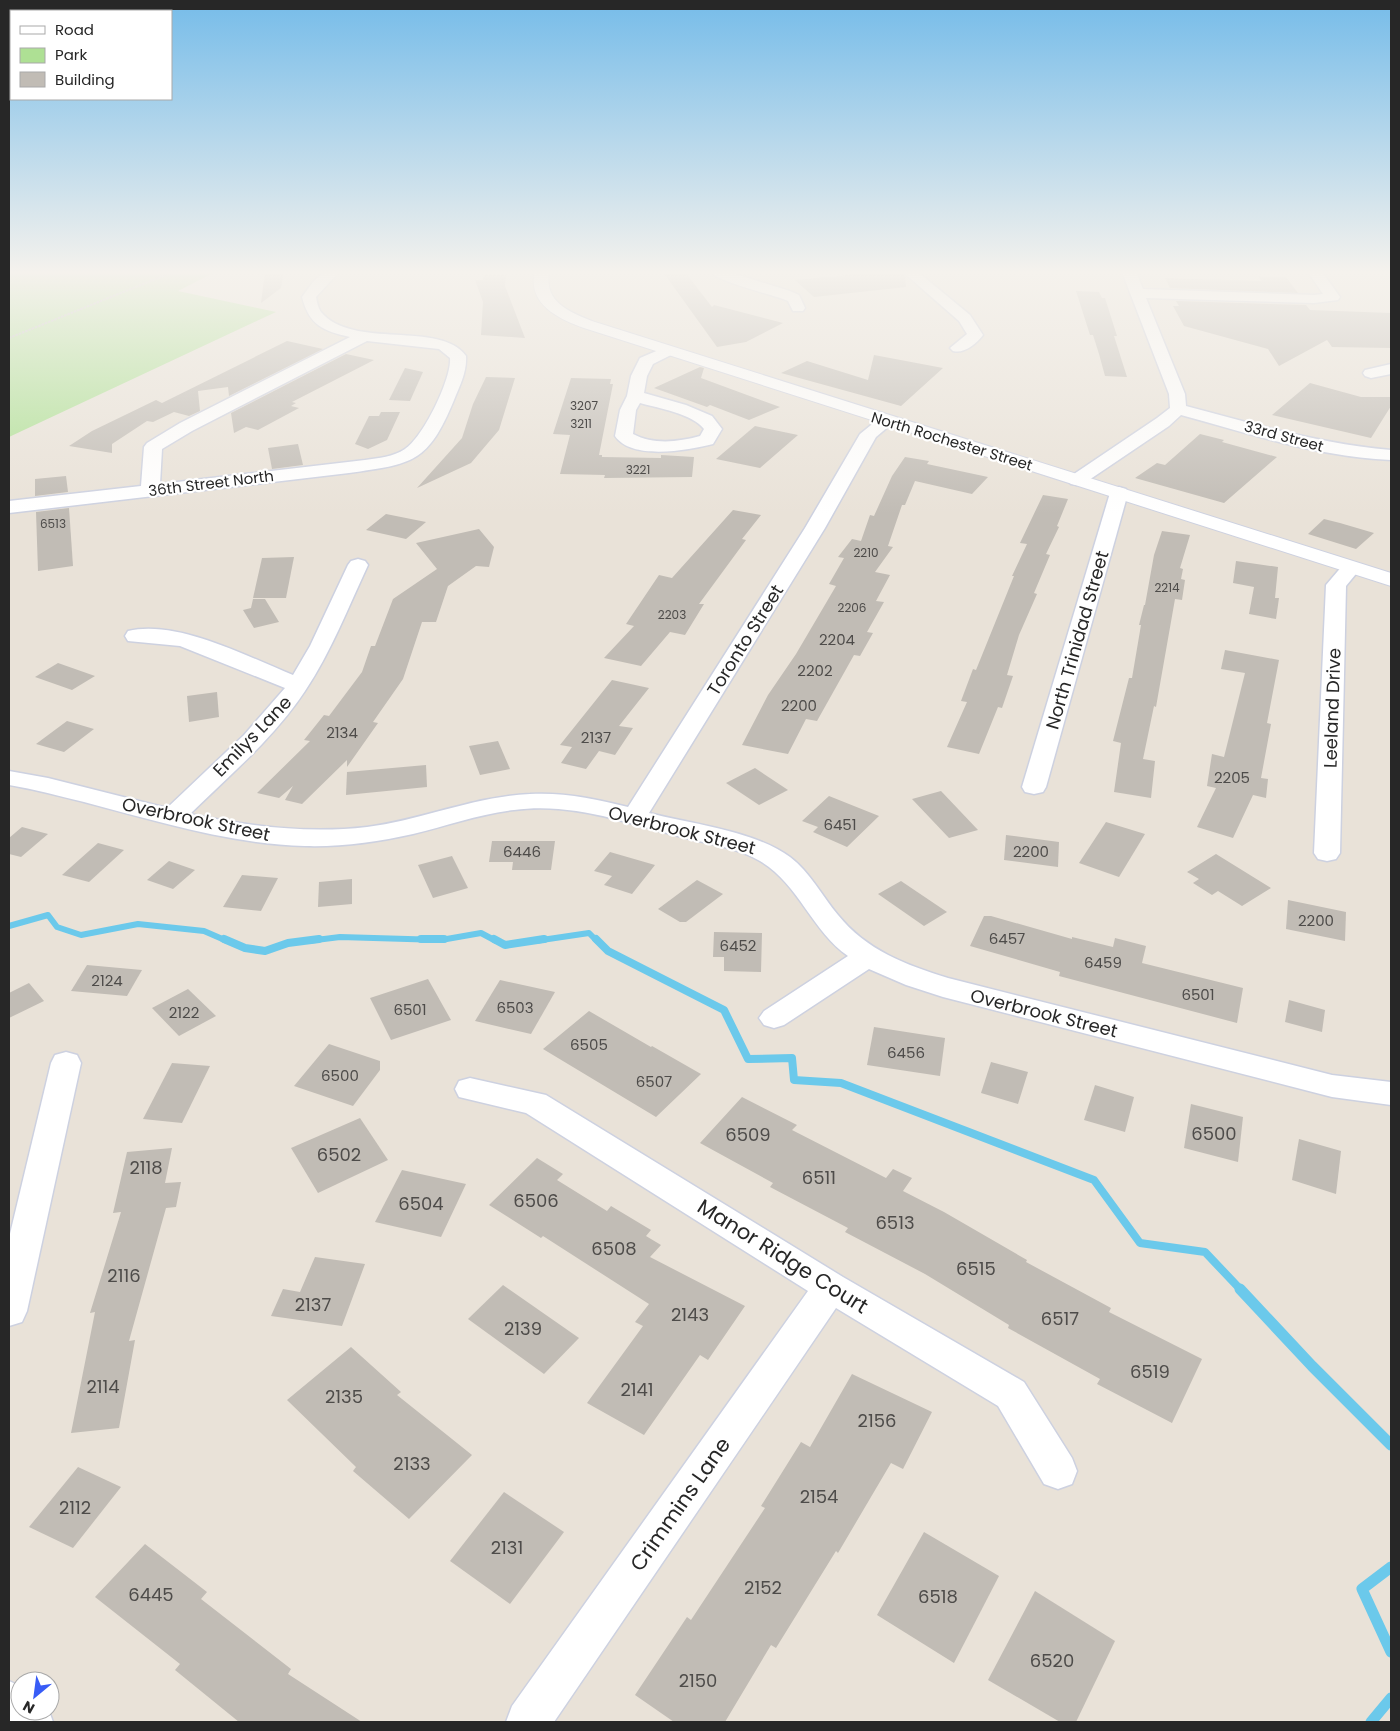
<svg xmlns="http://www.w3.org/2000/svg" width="1400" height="1731" viewBox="0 0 1400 1731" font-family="Poppins,sans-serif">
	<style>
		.green { fill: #aee094 }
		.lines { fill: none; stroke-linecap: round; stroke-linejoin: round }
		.stream-far2 { stroke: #6bc9eb; stroke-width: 6 }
		.stream-far1 { stroke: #6bc9eb; stroke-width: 8 }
		.stream { stroke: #6bc9eb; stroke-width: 11 }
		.building { fill: #c1bcb5 }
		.street-casing { stroke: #cdd1e0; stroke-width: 3 }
		.secondary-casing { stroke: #cdd1e0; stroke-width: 2 }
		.path { stroke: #c3c3c3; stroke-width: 2; stroke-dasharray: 2.5 1; stroke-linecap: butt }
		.street { fill: #fff; fill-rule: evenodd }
		.secondary { fill: #fff; fill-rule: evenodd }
		.labels { text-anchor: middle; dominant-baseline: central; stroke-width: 4.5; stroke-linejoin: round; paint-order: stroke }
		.far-number-label { font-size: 12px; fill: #4e4c4a }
		.far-street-label { font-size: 15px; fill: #272727; stroke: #fff }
		.number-label { font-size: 15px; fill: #4e4c4a }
		.street-label { font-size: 18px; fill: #272727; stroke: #fff }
		.near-number-label { font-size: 18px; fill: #4e4c4a }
		.near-street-label { font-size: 21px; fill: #272727; stroke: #fff }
	</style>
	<rect width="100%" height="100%" fill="#e9e2d8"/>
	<path class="green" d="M9,272H215L178,291L276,312L9,437Z"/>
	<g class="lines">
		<g class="stream-far2">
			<path d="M9,926L48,915L57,927L81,935L138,924L204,931L227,941"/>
			<path d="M308,941L340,937L441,940L481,933L496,941"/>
			<path d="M535,941L589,933L597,941"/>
		</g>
		<g class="stream-far1">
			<path d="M224,939L245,948L265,951L288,943L319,939"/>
			<path d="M421,939H444"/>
			<path d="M494,939L505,945L544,939"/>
			<path d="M596,939L608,951L724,1010L748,1059L792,1058L794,1080L841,1083L1094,1180L1140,1243L1205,1252L1241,1290"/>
		</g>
		<g class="stream">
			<path d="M1240,1289L1312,1366L1391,1445"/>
			<path d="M1391,1567L1362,1589L1391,1652"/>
			<path d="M1371,1722L1391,1698"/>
		</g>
	</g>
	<g class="building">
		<path d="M265,272H283L282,283L281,288L261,303Z"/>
		<path d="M663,272H685L712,307L714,305L783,323L746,342L717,347Z"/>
		<path d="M881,272H901L905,276L906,287L814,297L795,280Z"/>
		<path d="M484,275H506L505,286L525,338L481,335L483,302L475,280H483Z"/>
		<path d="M1258,276L1286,277L1298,293L1170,288L1165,278L1261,281Z"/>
		<path d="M1076,291L1099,292L1102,298H1105L1117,336H1114L1127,377L1105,376L1099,354L1093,335H1090Z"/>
		<path d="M1176,301L1306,305L1310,310L1391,313V348L1332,347L1327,340L1279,366L1268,349L1184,326L1173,306H1179Z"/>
		<path d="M287,341L323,349L229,396L228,387L198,391L200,411L189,416L174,412L153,422L147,421L112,444V453L69,446L92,431L156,400L162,403Z"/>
		<path d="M346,354L374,360L292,402L296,403L291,406L299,408L258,430L246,427L234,433L231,413Z"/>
		<path d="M874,355L943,368L901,406L781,373L807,361L868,380Z"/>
		<path d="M700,367L704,368L701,378L780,407L749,420L710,405L707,407L654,388Z"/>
		<path d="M405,368L423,372L410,401L389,400Z"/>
		<path d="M486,377L515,378L499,430L471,463L417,488L462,438L473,404Z"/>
		<path d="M571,378L611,379L610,384H613L599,455H602V457L661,458V455L694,457L692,477L604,478L605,475L560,474L570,435L553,434Z"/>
		<path d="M1310,383L1361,397H1391V406L1371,438L1272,415Z"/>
		<path d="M381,412H400L387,440L368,449L355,444L369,416H379Z"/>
		<path d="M755,426L798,435L760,468L716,459Z"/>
		<path d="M1200,434L1224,440L1222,442L1277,457L1224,503L1135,478L1157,463L1165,465Z"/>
		<path d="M298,444L303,465L272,469L268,448Z"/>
		<path d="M905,457L929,461L927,464L988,477L972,494L915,481L905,505H902L888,546L893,547L875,572L890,575L876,601L884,602L867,632L873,633L860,656L854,655L817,721L806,719L788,754L742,745L768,695L796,654L836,586L829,584L844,558L838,557L852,539L861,541L870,515L874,516L892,476Z"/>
		<path d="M66,476L68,492L35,496V479Z"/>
		<path d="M1043,495L1068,499L1057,526L1059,527L1046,554L1050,555L1034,593L1037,594L1019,635L1007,675L1013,676L1002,708L998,707L979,754L947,747L967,702L961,701L973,669L976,670L1014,576H1012L1027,544L1020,543Z"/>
		<path d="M69,508L73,566L38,571L36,512Z"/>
		<path d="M733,510L761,515L742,539L746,540L699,604H704L685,635L670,632L641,666L604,658L634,626L626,624L659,575L672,578Z"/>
		<path d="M386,514L426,522L406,539L366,530Z"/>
		<path d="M1324,519L1340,523L1374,533L1356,549L1308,534Z"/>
		<path d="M479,529L494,547L489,567L476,566L448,586L436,622H422L403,679L373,722L378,723L347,767V760L302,804L285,800L293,786L279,798L257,793L310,741L304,740L324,715L329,716L362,672L371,646H375L393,599L437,569L416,543Z"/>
		<path d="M1162,531L1190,535L1180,568L1183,569L1181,579L1185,580L1182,600L1175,599L1156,707L1154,706L1143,759L1155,761L1151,798L1114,792L1121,743L1113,741L1129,678H1132L1141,625H1139L1144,605H1145L1154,555Z"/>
		<path d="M294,557L286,598H253L262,558Z"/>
		<path d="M1236,561L1278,567L1275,598H1279L1276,619L1249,614L1254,587L1233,583Z"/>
		<path d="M253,599H265L279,622L254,628L243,610L251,608Z"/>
		<path d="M1225,650L1279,660L1267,723L1271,724L1261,778L1268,779L1266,798L1253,795L1233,838L1197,827L1216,788L1207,786L1212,754L1224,757L1245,673L1221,669Z"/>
		<path d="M58,663L95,676L72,690L35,677Z"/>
		<path d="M612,680L649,688L619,726L633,728L615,755L599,751L586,769L561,763L572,747L560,745Z"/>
		<path d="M217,692L219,717L189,722L187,696Z"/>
		<path d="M67,721L94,729L64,752L36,744Z"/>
		<path d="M498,741L510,769L480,775L469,746Z"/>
		<path d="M426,765L427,787L346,795L347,772Z"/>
		<path d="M755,768L788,790L759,805L726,783Z"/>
		<path d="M941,791L978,830L949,838L912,799Z"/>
		<path d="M829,796L879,816L847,847L813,832L818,827L802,821Z"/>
		<path d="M1106,822L1145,834L1119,877L1079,863Z"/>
		<path d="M22,827L48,834L21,857L9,854V838Z"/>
		<path d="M1006,835L1059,842L1058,867L1004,860Z"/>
		<path d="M492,841H555L551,870H512L513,862H489Z"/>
		<path d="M98,843L124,850L89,882L62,875Z"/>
		<path d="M610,852L655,865L632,894L604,885L612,876L594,871Z"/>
		<path d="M1216,854L1271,888L1242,906L1218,891L1212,895L1193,883L1199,879L1187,872Z"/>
		<path d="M452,856L468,888L433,898L418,865Z"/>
		<path d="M169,861L195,870L173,889L147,880Z"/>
		<path d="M242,875L278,878L261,911L223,907Z"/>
		<path d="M352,879V904L318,907L319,882Z"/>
		<path d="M697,880L723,894L686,922H680L658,909Z"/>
		<path d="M901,881L947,912L924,926L878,894Z"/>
		<path d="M1288,900L1346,912L1345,941L1286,929Z"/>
		<path d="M984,916H991L1072,939V937L1113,947L1115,938L1146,946L1142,963L1243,988L1237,1023L1059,976L1060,972L970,946Z"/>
		<path d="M714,932L762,933L761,972L724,971V957H713Z"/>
		<path d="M87,965L142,970L127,996L71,991Z"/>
		<path d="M428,979L451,1020L391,1040L370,998Z"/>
		<path d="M500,980L555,992L531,1034L475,1021Z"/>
		<path d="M29,983L44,1001L9,1018V993Z"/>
		<path d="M188,989L216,1016L179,1036L152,1008Z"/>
		<path d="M1289,1000L1325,1010L1322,1032L1285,1022Z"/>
		<path d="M589,1011L651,1047L652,1046L701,1074L656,1117L543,1049Z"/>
		<path d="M874,1027L945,1038L940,1076L867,1065Z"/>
		<path d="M329,1044L380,1061V1070L353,1106L294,1086Z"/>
		<path d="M991,1062L1028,1072L1018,1104L981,1093Z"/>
		<path d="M172,1063L210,1066L182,1123L143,1119Z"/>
		<path d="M1095,1085L1134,1097L1125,1132L1084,1120Z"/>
		<path d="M742,1097L797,1125L792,1130L886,1178L893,1169L912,1178L903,1191L944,1212L1027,1260L1026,1262L1111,1308L1109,1312L1202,1359L1172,1423L1097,1384L1100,1379L1008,1328L1009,1325L925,1274L845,1232L848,1228L770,1187L773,1183L700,1143Z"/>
		<path d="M1191,1104L1243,1117L1238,1162L1184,1148Z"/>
		<path d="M360,1118L388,1160L318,1193L291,1148Z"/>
		<path d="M1299,1139L1341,1151L1336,1194L1292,1180Z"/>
		<path d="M172,1148L165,1183L181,1182L176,1207L166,1208L129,1341L135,1340L119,1428L71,1433L95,1312L90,1313L121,1212L113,1213L127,1152Z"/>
		<path d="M537,1158L563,1174L557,1180L607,1211L611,1206L651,1230L646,1236L661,1245L650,1257L745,1306L708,1360L700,1355L644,1435L587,1403L643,1326L635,1322L649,1304L543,1236L541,1238L489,1205Z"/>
		<path d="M402,1170L466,1184L441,1237L375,1222Z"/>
		<path d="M315,1257L365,1264L342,1326L271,1316L283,1289L300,1292Z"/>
		<path d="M503,1285L579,1338L544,1374L468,1319Z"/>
		<path d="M351,1347L401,1392L397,1395L472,1455L409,1519L353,1471L356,1467L287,1400Z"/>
		<path d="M852,1374L932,1412L903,1469L891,1463L838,1553L836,1551L776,1648L771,1645L725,1722H674L635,1695L687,1617L691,1620L765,1508L761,1506L801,1442L810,1447Z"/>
		<path d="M78,1467L121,1487L73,1548L29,1527Z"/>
		<path d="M504,1492L564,1532L510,1604L450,1561Z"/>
		<path d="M924,1532L999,1576L954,1663L877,1615Z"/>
		<path d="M145,1544L207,1592L201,1599L291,1669L288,1674L362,1722H239L175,1670L180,1664L95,1597Z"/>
		<path d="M1035,1591L1115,1641L1076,1722H1060L988,1680Z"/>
	</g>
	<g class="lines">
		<g class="street-casing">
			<g id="street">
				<path d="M324,272H339L316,297C317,302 318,308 321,312C352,350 441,320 466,356C467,372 460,385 454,400C428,463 413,464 349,473L9,513V501L141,486L144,447L147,443L180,423L350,337C323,331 309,325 302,297L313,282ZM367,341L439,349L450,358C452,378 423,438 405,449C393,457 379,458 365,460L160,484L162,449L192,431Z"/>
				<path d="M711,272H729L790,291L799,295L805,308L803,311H793L788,301C772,294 720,283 711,272Z"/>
				<path d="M903,272H918L970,315L983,335C976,344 964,354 953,351L950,348L967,334L959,321Z"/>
				<path d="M1122,272H1136L1143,289L1314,295L1323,294L1308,272H1322L1340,297L1338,300L1314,303L1146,298L1185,394L1186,406C1254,424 1320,444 1391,450V460C1319,457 1250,434 1181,415L1169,426L1083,484L1077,485L1071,484L1068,480L1071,476L1157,418L1170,408L1169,394Z"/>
				<path d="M668,346L673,348L676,351L673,354L653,364L647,376L644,393L686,405L712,416L722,429L713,444C689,450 632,461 615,436L620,410L627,396L631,376L640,358ZM640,403C658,408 693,414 704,429L700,436C678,442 654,445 633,434L636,410Z"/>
				<path d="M1391,364V374L1371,378L1365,376L1363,373L1365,370Z"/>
				<path d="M887,416L893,417L895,421L876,437L825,528L649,813C692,824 755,831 790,857C810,872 822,896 838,915C866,950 906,965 948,978L1332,1075L1391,1082V1105L1332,1097L943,997L906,985L869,969L784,1025L774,1028L764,1025L759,1018L764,1011L848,956C812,931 798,883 760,861C736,847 708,844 682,837C627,823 572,802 514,810C479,814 447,826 413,834C378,842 341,847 305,846C230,844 156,821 84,802C59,796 34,789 9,785V771L48,778L167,808L244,735L285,688L180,646L128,641L125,636L128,631C177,619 248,657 293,675L310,646L348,565L351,561L358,559L365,561L368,565C348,608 331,652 305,691C274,738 230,775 190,814C248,826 307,834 367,827C422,820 475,796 530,794C563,792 596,799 628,807L805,528L860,434L881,417Z"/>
				<path d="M1119,487L1126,489L1128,493L1046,787L1043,792L1034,794L1025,792L1022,787L1110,493L1112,489Z"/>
				<path d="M1350,563L1357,565L1360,569L1346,586L1340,853L1336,859L1327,861L1318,859L1314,853L1326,585L1343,565Z"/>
				<path d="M66,1052L77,1055L81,1063L27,1311L22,1322L9,1326V1238L51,1063L55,1055Z"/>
				<path d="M470,1078L546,1095L843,1277L1024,1382L1072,1458L1077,1471L1072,1484L1058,1489L1044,1484L998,1406L836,1308L554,1722H506L512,1706L808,1291L526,1113L459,1097L455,1089L459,1081Z"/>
				<path d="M9,1681L20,1686V1711H49L53,1722H9Z"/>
			</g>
		</g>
		<g class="secondary-casing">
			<path id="secondary" d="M535,272H549C544,303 570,312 595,322L1391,573V586L584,328C559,319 527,304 535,272Z"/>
		</g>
		<path class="path" d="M9,338L168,274L184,272"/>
		<use href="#street" class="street"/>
		<use href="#secondary" class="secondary"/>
	</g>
	<linearGradient id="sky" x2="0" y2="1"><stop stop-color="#76bce9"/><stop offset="0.53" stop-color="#f5f2ed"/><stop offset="1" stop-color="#f5f2ed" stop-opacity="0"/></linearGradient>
	<rect width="1400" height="514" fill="url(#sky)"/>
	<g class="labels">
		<g class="far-number-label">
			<text x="584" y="405">3207</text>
			<text x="581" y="423">3211</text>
			<text x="638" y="469">3221</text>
			<text x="53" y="523">6513</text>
			<text x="866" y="552">2210</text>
			<text x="1167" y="587">2214</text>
			<text x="852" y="607">2206</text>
			<text x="672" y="614">2203</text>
		</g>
		<g class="far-street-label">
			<text transform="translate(1284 436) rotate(15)">33rd Street</text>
			<text transform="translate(952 441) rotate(17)">North Rochester Street</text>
			<text transform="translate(211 483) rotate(-7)">36th Street North</text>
		</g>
		<g class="number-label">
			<text x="837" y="639">2204</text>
			<text x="815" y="670">2202</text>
			<text x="799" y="705">2200</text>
			<text x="342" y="732">2134</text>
			<text x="596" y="737">2137</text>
			<text x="1232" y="777">2205</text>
			<text x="840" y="824">6451</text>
			<text x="522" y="851">6446</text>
			<text x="1031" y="851">2200</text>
			<text x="1316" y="920">2200</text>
			<text x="1007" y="938">6457</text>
			<text x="738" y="945">6452</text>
			<text x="1103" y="962">6459</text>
			<text x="107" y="980">2124</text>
			<text x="1198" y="994">6501</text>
			<text x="515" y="1007">6503</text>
			<text x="410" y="1009">6501</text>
			<text x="184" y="1012">2122</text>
			<text x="589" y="1044">6505</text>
			<text x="906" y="1052">6456</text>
			<text x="340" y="1075">6500</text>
			<text x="654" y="1081">6507</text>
		</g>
		<g class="street-label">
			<text transform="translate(745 640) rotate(-58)">Toronto Street</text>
			<text transform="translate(1077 640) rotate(-74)">North Trinidad Street</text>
			<text transform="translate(1332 708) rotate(-88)">Leeland Drive</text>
			<text transform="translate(252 736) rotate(-46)">Emilys Lane</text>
			<text transform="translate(196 819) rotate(12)">Overbrook Street</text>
			<text transform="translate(682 830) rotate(14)">Overbrook Street</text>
			<text transform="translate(1044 1013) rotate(14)">Overbrook Street</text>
		</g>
		<g class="near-number-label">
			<text x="1214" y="1133">6500</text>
			<text x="748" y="1134">6509</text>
			<text x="339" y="1154">6502</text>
			<text x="146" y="1167">2118</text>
			<text x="819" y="1177">6511</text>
			<text x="536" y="1200">6506</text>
			<text x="421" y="1203">6504</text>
			<text x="895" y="1222">6513</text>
			<text x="614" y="1248">6508</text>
			<text x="976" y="1268">6515</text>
			<text x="124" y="1275">2116</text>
			<text x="313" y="1304">2137</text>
			<text x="690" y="1314">2143</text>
			<text x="1060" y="1318">6517</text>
			<text x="523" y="1328">2139</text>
			<text x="1150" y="1371">6519</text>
			<text x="103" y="1386">2114</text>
			<text x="637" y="1389">2141</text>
			<text x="344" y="1396">2135</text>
			<text x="877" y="1420">2156</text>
			<text x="412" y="1463">2133</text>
			<text x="819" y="1496">2154</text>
			<text x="75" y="1507">2112</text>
			<text x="507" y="1547">2131</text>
			<text x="763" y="1587">2152</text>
			<text x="151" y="1594">6445</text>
			<text x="938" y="1596">6518</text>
			<text x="1052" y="1660">6520</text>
			<text x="698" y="1680">2150</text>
		</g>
		<g class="near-street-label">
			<text transform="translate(783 1256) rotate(32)">Manor Ridge Court</text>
			<text transform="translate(680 1504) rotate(-55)">Crimmins Lane</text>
		</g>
	</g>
	<rect width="1400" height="1731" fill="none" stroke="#272727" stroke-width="20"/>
	<rect x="10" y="10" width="162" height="90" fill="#ffffff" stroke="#a9a9a9"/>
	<rect x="20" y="26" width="25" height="8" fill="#ffffff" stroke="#a9a9a9"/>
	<text x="55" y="35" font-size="15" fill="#272727">Road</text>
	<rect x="20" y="48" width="25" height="15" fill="#aee094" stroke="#a9a9a9"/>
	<text x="55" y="60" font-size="15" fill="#272727">Park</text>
	<rect x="20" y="72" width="25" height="15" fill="#c1bcb5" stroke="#a9a9a9"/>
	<text x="55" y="85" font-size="15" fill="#272727">Building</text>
	<g transform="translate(35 1696) rotate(209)"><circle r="24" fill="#ffffff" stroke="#a9a9a9"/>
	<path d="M0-4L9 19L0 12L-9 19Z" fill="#385cf6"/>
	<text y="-8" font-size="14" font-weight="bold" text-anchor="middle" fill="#272727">N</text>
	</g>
</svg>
